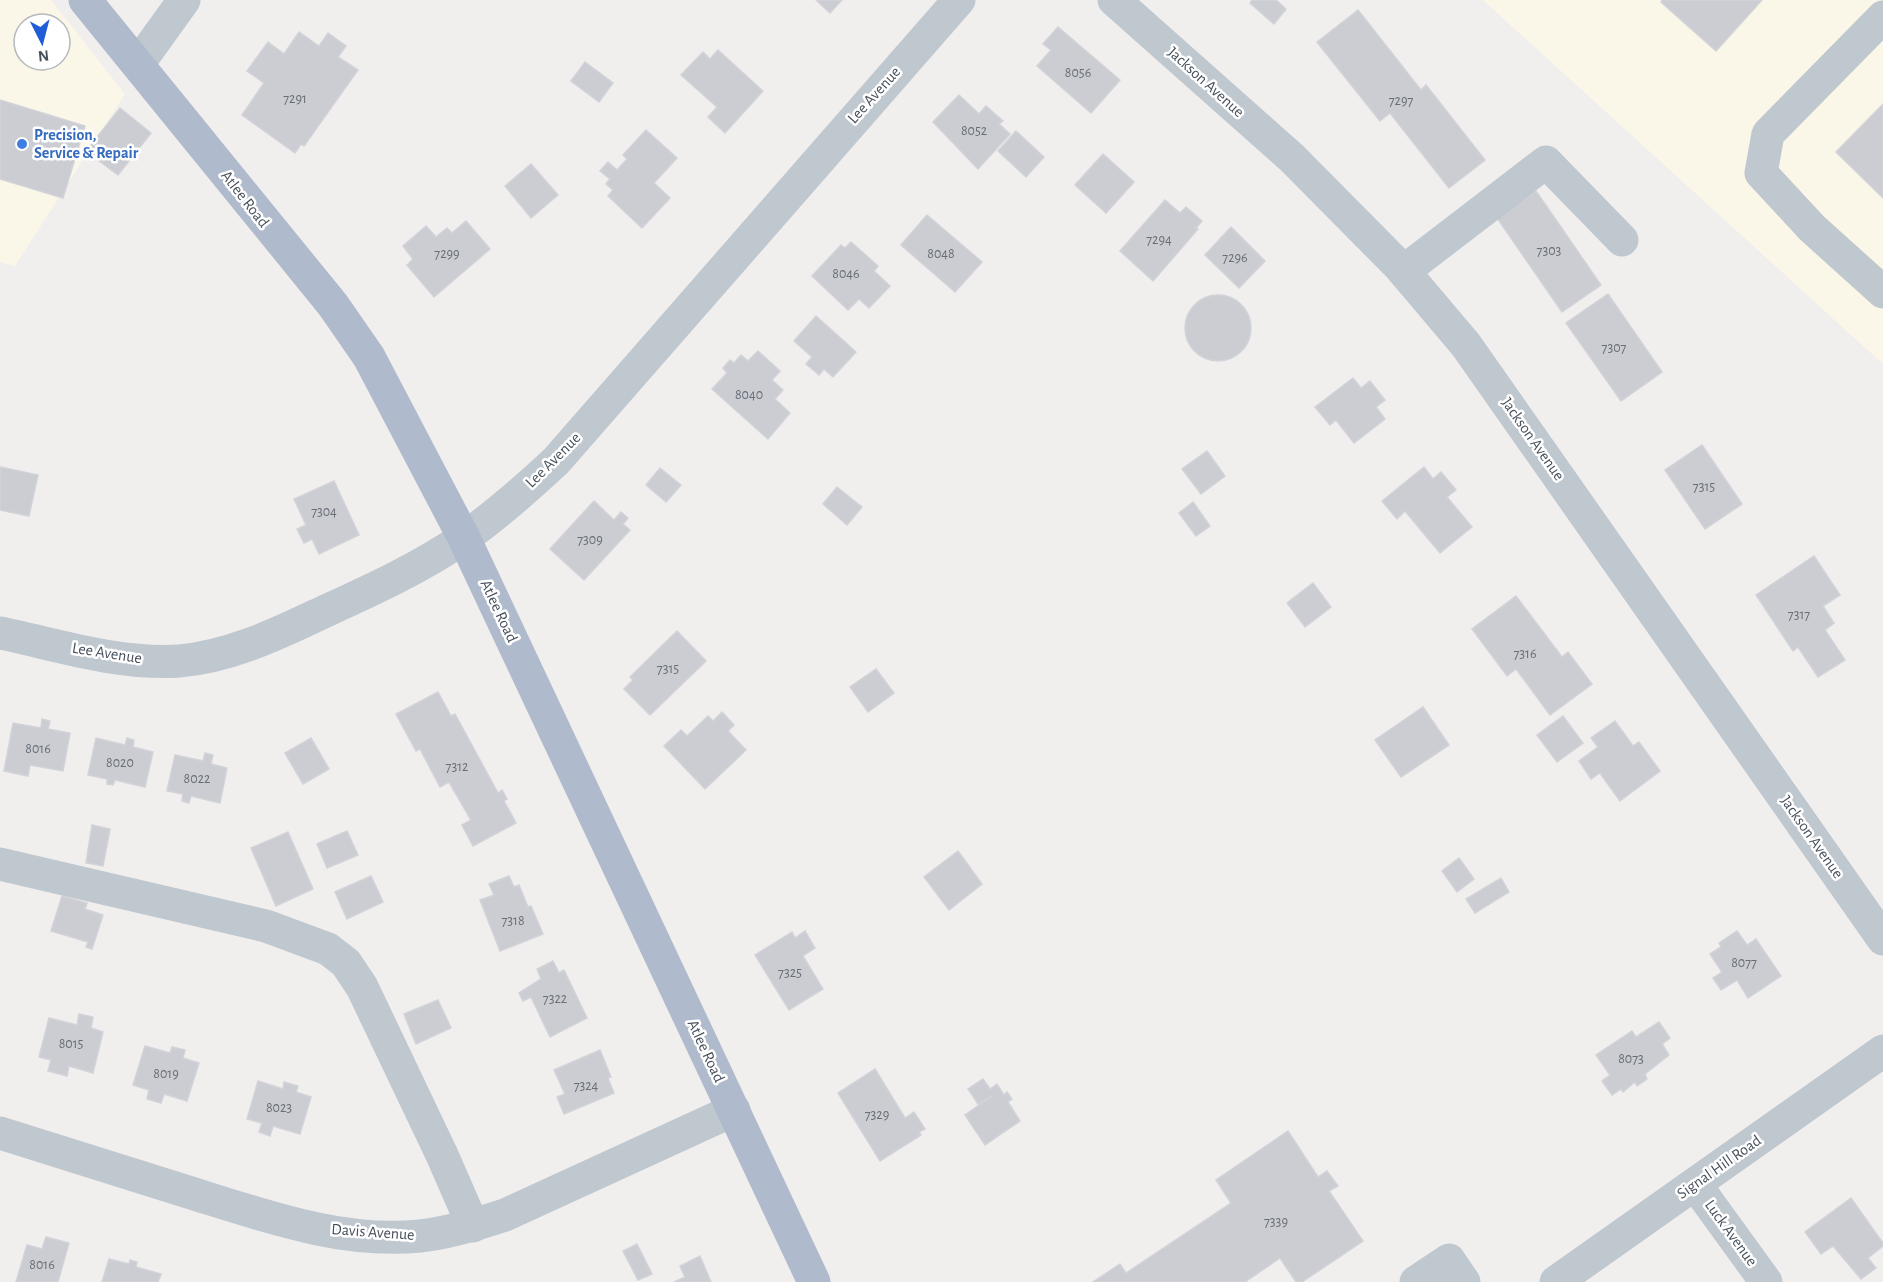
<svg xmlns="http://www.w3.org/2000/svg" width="1883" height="1282" viewBox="0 0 1883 1282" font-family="'Alegreya Sans',sans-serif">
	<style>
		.commercial { fill: #fbf7e8; fill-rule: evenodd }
		.building { fill: #cbcdd2; stroke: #d2d3d9; stroke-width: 1.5 }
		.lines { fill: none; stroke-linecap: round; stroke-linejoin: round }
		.minor { stroke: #bfc7cf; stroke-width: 33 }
		.major { stroke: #afbacc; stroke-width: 33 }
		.shop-dot { fill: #3f7fe0; stroke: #fff; stroke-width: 2 }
		.labels { text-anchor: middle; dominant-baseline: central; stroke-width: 5; stroke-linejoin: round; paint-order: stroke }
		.number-label { font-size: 14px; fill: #686e78 }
		.street-label { font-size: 16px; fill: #474f5a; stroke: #fff }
		.shop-label { font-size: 16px; font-weight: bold; fill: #366cbe; stroke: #fff; text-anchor: start }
	</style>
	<rect width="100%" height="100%" fill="#f1eeee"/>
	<g class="commercial">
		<path d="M0,0H51L125,94L15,266L0,262ZM24,24H60V60H24Z"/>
		<path d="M1483,0H1883V364Z"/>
	</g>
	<g class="building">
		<path d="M816,0H842L830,13Z"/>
		<path d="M1252,0H1276L1286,9L1274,24L1250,3Z"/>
		<path d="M1662,0H1762L1716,51L1661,2Z"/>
		<path d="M1358,10L1421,90L1426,85L1485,160L1449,188L1390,113L1380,121L1317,42Z"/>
		<path d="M1058,27L1120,80L1091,113L1037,66L1051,50L1043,44Z"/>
		<path d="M299,32L319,46L328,33L346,46L338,57L358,70L304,146L301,144L295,153L242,115L264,83L247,71L268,42L284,54Z"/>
		<path d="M718,50L763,91L725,133L708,117L717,107L681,75L703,52L710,59Z"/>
		<path d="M585,62L613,83L599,102L571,81Z"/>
		<path d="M959,95L979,114L986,106L1003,121L999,124L1010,134L978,169L933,122Z"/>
		<path d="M0,100L85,126L63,198L0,179Z"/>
		<path d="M1883,104V198L1836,152Z"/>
		<path d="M120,108L151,133L118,175L86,151Z"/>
		<path d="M646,130L677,158L654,183L670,198L642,228L608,196L613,190L606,184L610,179L600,171L608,162L617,170L627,159L623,155Z"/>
		<path d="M1016,131L1044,157L1026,177L998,151Z"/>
		<path d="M1103,154L1134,182L1106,213L1075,185Z"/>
		<path d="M531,164L558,195L531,218L505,186Z"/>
		<path d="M1536,191L1601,285L1562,312L1497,218Z"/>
		<path d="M1165,200L1180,213L1186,207L1202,221L1196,228L1198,229L1153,281L1120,251Z"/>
		<path d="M927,215L982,262L955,292L901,245Z"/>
		<path d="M466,221L490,249L434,297L407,265L413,259L403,246L426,226L436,237L447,228L452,233Z"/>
		<path d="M1231,227L1265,261L1239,288L1205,255Z"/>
		<path d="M851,242L878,266L874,271L890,286L869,308L859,299L848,310L812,276L841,245L845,248Z"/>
		<path d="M1608,294L1662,372L1621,401L1566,323Z"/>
		<circle cx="1218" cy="328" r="33"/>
		<path d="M816,316L856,352L833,377L824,369L819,375L806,364L812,357L794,341Z"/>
		<path d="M758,351L780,371L772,380L783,390L775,399L790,413L768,439L712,389L727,373L723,368L730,360L734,363L741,355L748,361Z"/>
		<path d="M1353,378L1361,388L1370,381L1385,400L1376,407L1385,419L1354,443L1336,420L1330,425L1315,407Z"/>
		<path d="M1702,445L1742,504L1705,529L1665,470Z"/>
		<path d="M1207,451L1225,476L1201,494L1182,469Z"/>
		<path d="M0,467L38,475L29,516L0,510Z"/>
		<path d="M1424,467L1433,479L1441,472L1456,490L1447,497L1472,527L1440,553L1405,511L1397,519L1382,501Z"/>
		<path d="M660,468L681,485L666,502L646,485Z"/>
		<path d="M334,481L359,535L319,554L312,539L304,543L297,529L306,525L294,499Z"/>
		<path d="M837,487L862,507L847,525L823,504Z"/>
		<path d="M594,501L614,520L621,512L628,518L623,524L630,530L584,580L550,549Z"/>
		<path d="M1193,502L1210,526L1196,536L1179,513Z"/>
		<path d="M1814,556L1840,595L1823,606L1834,623L1825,630L1845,660L1818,677L1798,647L1793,651L1756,595Z"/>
		<path d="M1313,583L1331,607L1305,627L1287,603Z"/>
		<path d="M1516,596L1562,657L1568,652L1592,684L1550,715L1516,669L1507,676L1472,629Z"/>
		<path d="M677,631L706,661L650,715L624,689L633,680L630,677Z"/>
		<path d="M876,669L894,693L868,712L850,687Z"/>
		<path d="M438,692L451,716L455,714L498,793L502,790L507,799L504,801L516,823L473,846L462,825L471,820L449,782L440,787L420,749L416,751L396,714Z"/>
		<path d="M1423,707L1449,745L1401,777L1375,740Z"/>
		<path d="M722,712L734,725L728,731L746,750L705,789L664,746L681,730L687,736L708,716L713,721Z"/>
		<path d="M1563,716L1583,743L1557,762L1537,735Z"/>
		<path d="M42,719L50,721L48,729L70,733L63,771L30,765L28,776L4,771L13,723L41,728Z"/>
		<path d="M1615,721L1633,746L1639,742L1660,771L1620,801L1600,773L1591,779L1579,761L1598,747L1591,738Z"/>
		<path d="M96,738L125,745L127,738L134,740L133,747L153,752L145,787L115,780L113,785L107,784V779L88,775Z"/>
		<path d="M311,738L329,769L303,784L285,753Z"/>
		<path d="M205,753L213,755L211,764L227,768L220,803L191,796L189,803L182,801L183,794L167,791L175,755L203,761Z"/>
		<path d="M92,825L110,829L103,866L86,863Z"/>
		<path d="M347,831L358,855L327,868L317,844Z"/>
		<path d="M288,832L313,889L276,906L251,848Z"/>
		<path d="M958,851L982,884L949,910L924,877Z"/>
		<path d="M1459,858L1474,879L1457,892L1442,871Z"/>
		<path d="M371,876L383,902L347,919L335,892Z"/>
		<path d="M509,876L514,887L519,885L528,907L531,906L543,934L500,951L480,900L494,895L489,884Z"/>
		<path d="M1501,878L1509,892L1475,913L1466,899Z"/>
		<path d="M62,896L87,903L85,909L103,915L92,949L86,947L88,942L51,931Z"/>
		<path d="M805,931L815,948L803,956L823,989L789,1010L755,955L792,932L795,938Z"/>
		<path d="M1737,931L1747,945L1756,939L1781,976L1748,998L1737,980L1721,990L1713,978L1722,972L1710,954L1721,947L1719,943Z"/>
		<path d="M553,961L559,973L564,970L587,1018L550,1037L531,997L523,1001L519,993L541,979L537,969Z"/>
		<path d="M438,1000L451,1028L416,1044L404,1014Z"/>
		<path d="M79,1014L93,1017L91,1028L103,1032L93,1073L69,1066L67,1076L48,1071L51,1060L39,1057L49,1018L77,1025Z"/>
		<path d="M1659,1022L1670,1038L1662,1044L1669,1055L1645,1074L1647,1079L1637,1086L1635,1082L1623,1092L1621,1089L1612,1095L1602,1081L1610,1075L1596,1055L1632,1031L1636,1037Z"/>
		<path d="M145,1046L170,1053L172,1047L185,1050L183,1058L199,1063L187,1101L164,1094L161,1103L147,1099L149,1090L133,1085Z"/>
		<path d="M600,1050L611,1077L608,1078L614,1093L564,1114L557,1097L565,1094L554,1070Z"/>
		<path d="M875,1069L905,1118L914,1112L925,1129L919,1132L921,1135L880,1161L838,1093Z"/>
		<path d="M983,1079L990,1089L997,1084L1004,1095L1007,1092L1012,1099L1008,1102L1020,1121L985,1145L965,1115L992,1096L978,1104L968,1089Z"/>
		<path d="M258,1081L283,1089L284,1082L298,1086L296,1092L311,1097L300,1134L273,1126L270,1136L259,1132L262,1123L247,1119Z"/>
		<path d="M1288,1131L1318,1177L1327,1171L1338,1186L1329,1191L1363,1241L1302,1282H1296L1280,1258L1245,1282H1093L1120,1264L1126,1273L1231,1203L1216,1180Z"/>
		<path d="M1851,1198L1883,1243V1246L1868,1258L1876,1268L1861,1279L1833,1246L1821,1254L1805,1232Z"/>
		<path d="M46,1237L69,1243L58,1282H16L27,1245L42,1249Z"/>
		<path d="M637,1244L652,1274L638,1280L623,1251Z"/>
		<path d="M700,1256L711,1282H674L685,1277L680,1266Z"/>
		<path d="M109,1259L129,1264L130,1260L137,1262L136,1267L161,1274L158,1282H102Z"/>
	</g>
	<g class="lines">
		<g class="minor">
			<path d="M1114,0L1292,158L1400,267L1466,345L1883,939"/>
			<path d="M1883,17L1768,134L1761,173L1812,228L1883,292"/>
			<path d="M138,64L184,0"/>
			<path d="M1404,271L1546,162L1622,240"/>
			<path d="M0,633C58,645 119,665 179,661C227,657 273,636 317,615C367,592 419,569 465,537C498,514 527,488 556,461L959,0"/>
			<path d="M0,864L266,926L328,949L346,963L362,987L442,1155L473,1226"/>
			<path d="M0,1133C63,1153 125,1172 188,1192C262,1215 342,1244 420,1236C449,1233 478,1224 505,1215L734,1110"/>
			<path d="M1695,1184L1766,1282"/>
			<path d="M1416,1282L1449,1260L1464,1282"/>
			<path d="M1556,1282L1883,1051"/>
		</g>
		<path class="major" d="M85,0L333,305L369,357L464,538L814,1282"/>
	</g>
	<circle class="shop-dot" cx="22" cy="144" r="6"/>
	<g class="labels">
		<g class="number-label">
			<text x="1078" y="73">8056</text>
			<text x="295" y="99">7291</text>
			<text x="1401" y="101">7297</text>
			<text x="974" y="131">8052</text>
			<text x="1159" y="240">7294</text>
			<text x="1549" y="251">7303</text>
			<text x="447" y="254">7299</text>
			<text x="941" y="254">8048</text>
			<text x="1235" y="258">7296</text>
			<text x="846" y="274">8046</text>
			<text x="1614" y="348">7307</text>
			<text x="749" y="395">8040</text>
			<text x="1704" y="487">7315</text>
			<text x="324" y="512">7304</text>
			<text x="590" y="540">7309</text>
			<text x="1799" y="615">7317</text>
			<text x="1525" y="654">7316</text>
			<text x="668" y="669">7315</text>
			<text x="38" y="749">8016</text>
			<text x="120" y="763">8020</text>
			<text x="457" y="767">7312</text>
			<text x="197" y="779">8022</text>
			<text x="513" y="921">7318</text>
			<text x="1744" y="963">8077</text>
			<text x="790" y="973">7325</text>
			<text x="555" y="999">7322</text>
			<text x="71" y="1044">8015</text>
			<text x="1631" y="1059">8073</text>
			<text x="166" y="1074">8019</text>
			<text x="586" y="1086">7324</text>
			<text x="279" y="1108">8023</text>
			<text x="877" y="1115">7329</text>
			<text x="1276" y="1222">7339</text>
			<text x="42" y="1265">8016</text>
		</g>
		<g class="street-label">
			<text transform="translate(1206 82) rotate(42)">Jackson Avenue</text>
			<text transform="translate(874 95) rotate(-48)">Lee Avenue</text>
			<text transform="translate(245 199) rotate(52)">Atlee Road</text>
			<text transform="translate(1533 439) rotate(55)">Jackson Avenue</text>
			<text transform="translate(553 460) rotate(-45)">Lee Avenue</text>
			<text transform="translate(499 611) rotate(65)">Atlee Road</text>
			<text transform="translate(107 653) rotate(9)">Lee Avenue</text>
			<text transform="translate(1812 837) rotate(55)">Jackson Avenue</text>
			<text transform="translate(706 1051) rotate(65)">Atlee Road</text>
			<text transform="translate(1719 1167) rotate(-35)">Signal Hill Road</text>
			<text transform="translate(373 1232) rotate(4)">Davis Avenue</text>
			<text transform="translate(1731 1233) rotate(54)">Luck Avenue</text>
		</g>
		<g class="shop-label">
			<text x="34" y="135">Precision,<tspan x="34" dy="18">Service &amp; Repair</tspan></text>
		</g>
	</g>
	<g transform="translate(42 42) rotate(174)"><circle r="28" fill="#ffffff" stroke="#b5b9bd" stroke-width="1.5"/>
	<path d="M0-4.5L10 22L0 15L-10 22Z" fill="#215dd7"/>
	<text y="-9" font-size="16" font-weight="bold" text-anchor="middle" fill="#474f5a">N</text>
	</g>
</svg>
